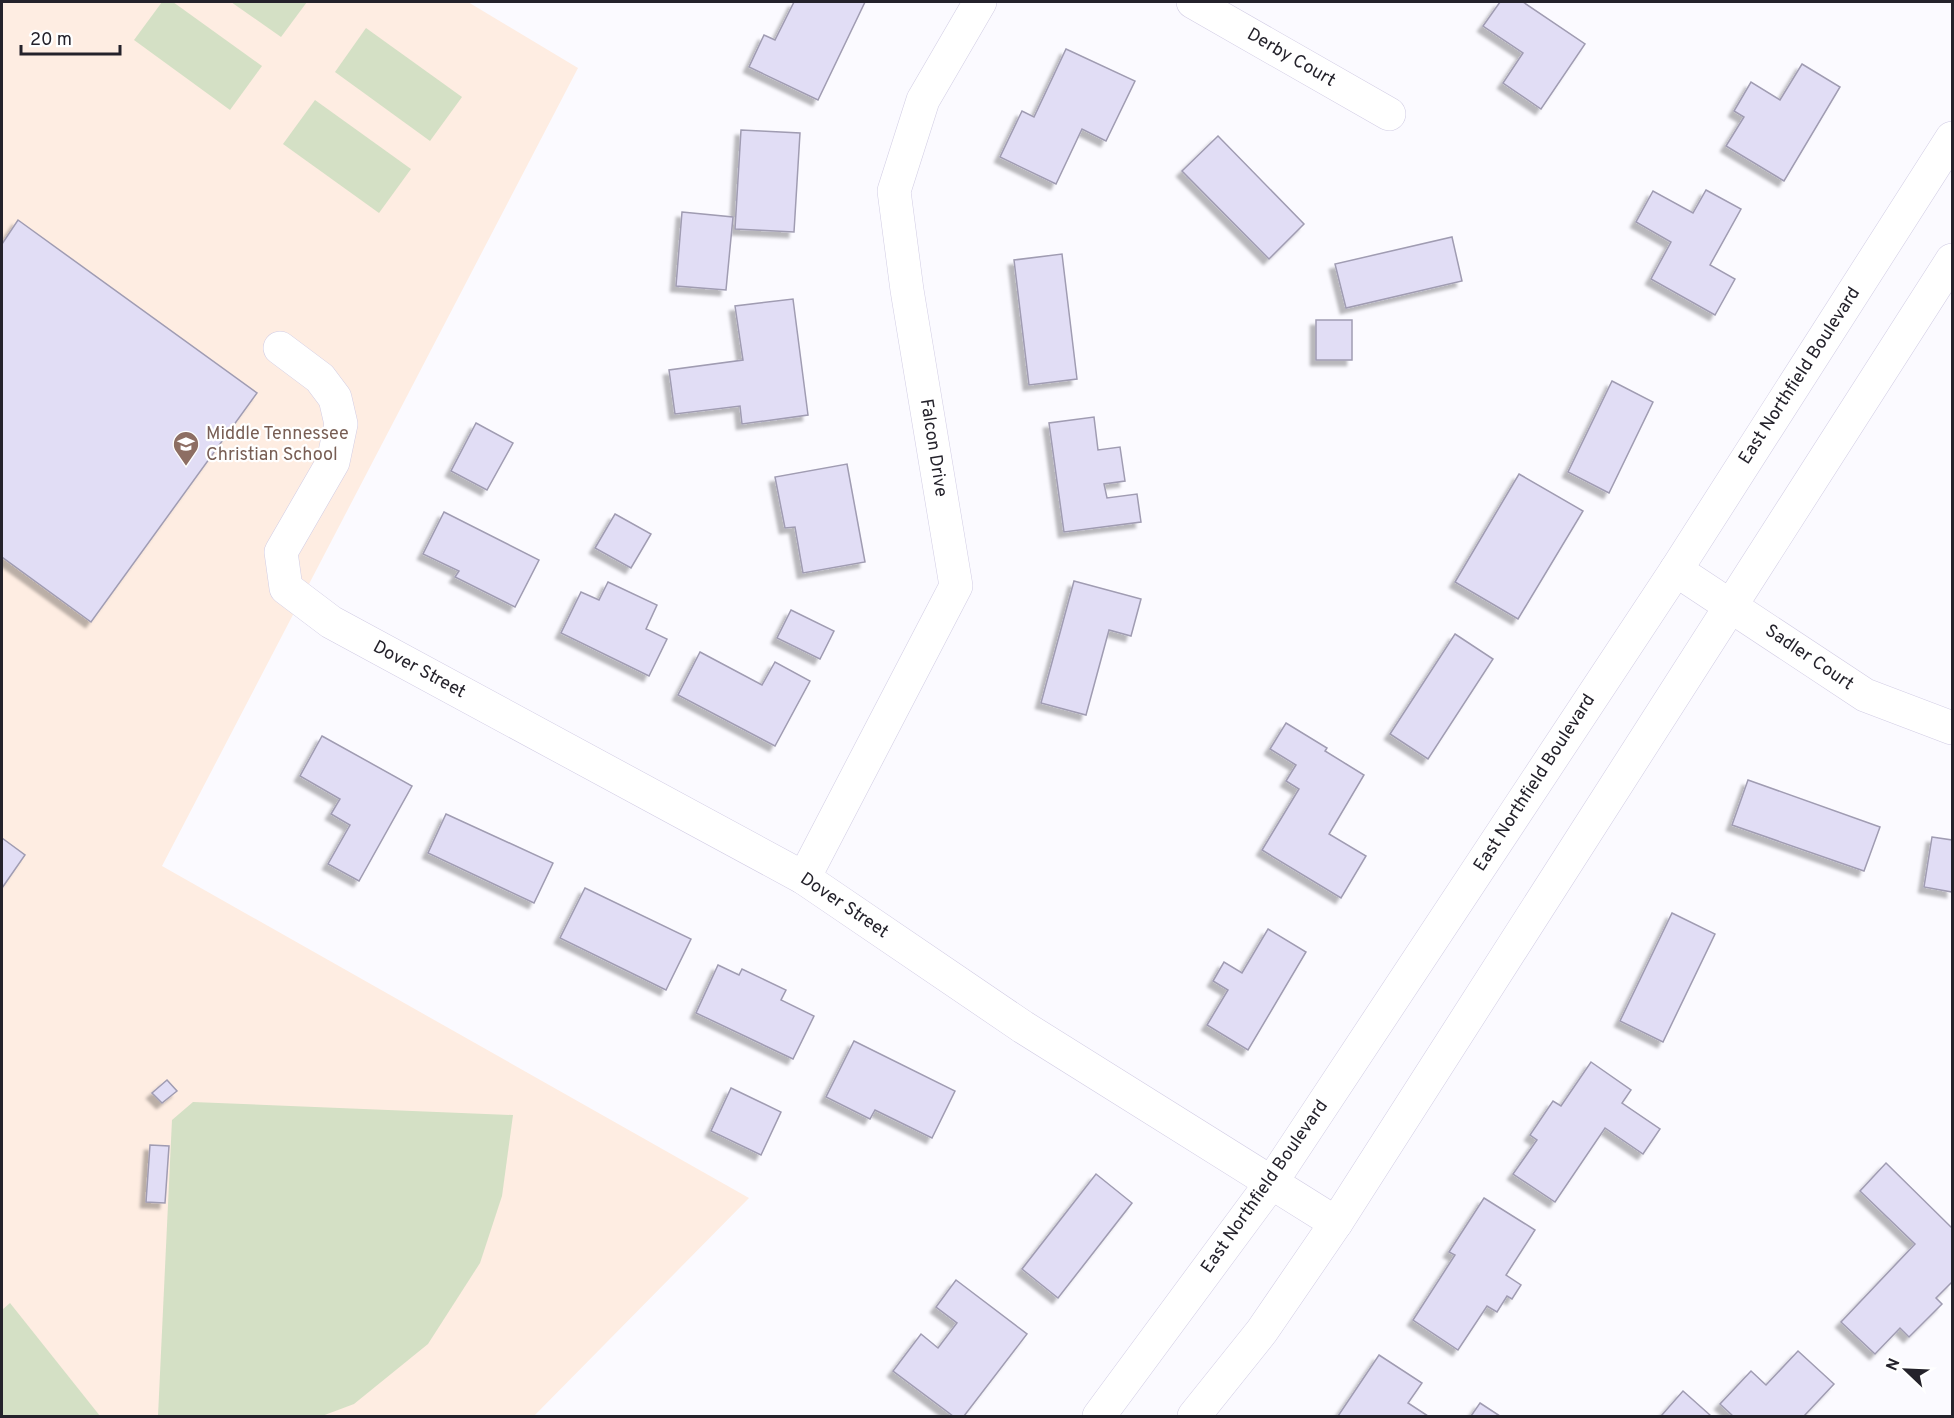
<svg xmlns="http://www.w3.org/2000/svg" width="1954" height="1418" viewBox="0 0 1954 1418" font-family="Overpass,sans-serif">
	<style>
		.education { fill: #feede2 }
		.green { fill: #d4e0c5 }
		.building { fill: #e1ddf5; stroke: #a09cb2; stroke-width: 1.5; filter: url(#shadow) }
		.lines { fill: none; stroke-linecap: round; stroke-linejoin: round }
		.minor-casing { stroke: #d1cce4; stroke-width: 34 }
		.major-casing { stroke: #d1cce4; stroke-width: 34 }
		.minor { stroke: #fff; stroke-width: 33 }
		.major { stroke: #fff; stroke-width: 33 }
		.labels { text-anchor: middle; dominant-baseline: central; stroke-width: 4.5; stroke-linejoin: round; paint-order: stroke }
		.street-label { font-size: 18px; fill: #24222b; stroke: #fff }
		.education-label { font-size: 18px; fill: #785e54; stroke: #fff; text-anchor: start }
	</style>
	<defs>
		<filter id="shadow"><feDropShadow dx="-5.5" dy="5.5" stdDeviation="1.5" flood-color="#0004"/></filter>
	</defs>
	<rect width="100%" height="100%" fill="#fbfaff"/>
	<path class="education" d="M2,2H468L578,68L162,866L749,1198L534,1416H2Z"/>
	<g class="green">
		<path d="M162,2H173L262,66L230,110L134,40Z"/>
		<path d="M231,2H307L281,37Z"/>
		<path d="M366,28L462,97L430,141L335,72Z"/>
		<path d="M315,100L411,169L379,213L283,144Z"/>
		<path d="M193,1102L513,1115L502,1196L480,1263L428,1344L354,1404L322,1416H158L172,1120Z"/>
		<path d="M10,1303L100,1416H2V1310Z"/>
	</g>
	<g class="building">
		<path d="M794,2H865L818,100L749,67L764,35L775,40Z"/>
		<path d="M1500,2H1523L1585,44L1541,109L1503,83L1523,53L1483,26Z"/>
		<path d="M1066,49L1135,81L1106,141L1082,129L1056,184L1000,157L1022,111L1034,117Z"/>
		<path d="M1802,64L1840,87L1784,181L1726,146L1744,117L1734,111L1751,82L1780,100Z"/>
		<path d="M741,130L800,133L794,232L735,229Z"/>
		<path d="M1218,136L1304,224L1269,259L1182,171Z"/>
		<path d="M1706,190L1741,209L1710,265L1735,279L1715,315L1651,279L1671,242L1636,222L1653,191L1693,213Z"/>
		<path d="M682,212L733,217L726,290L676,286Z"/>
		<path d="M18,220L257,393L91,622L2,557V244Z"/>
		<path d="M1452,237L1462,281L1346,308L1335,264Z"/>
		<path d="M1062,254L1077,379L1029,385L1014,260Z"/>
		<path d="M793,299L808,415L742,424L740,406L675,414L669,370L743,360L735,306Z"/>
		<rect x="1316" y="320" width="36" height="40"/>
		<path d="M1612,381L1653,402L1609,493L1568,472Z"/>
		<path d="M1094,417L1098,450L1120,447L1125,481L1104,484L1107,498L1137,494L1141,522L1064,532L1049,423Z"/>
		<path d="M476,423L513,443L487,490L451,471Z"/>
		<path d="M847,464L865,562L803,573L795,527L785,528L775,477Z"/>
		<path d="M1519,474L1583,511L1518,619L1455,582Z"/>
		<path d="M444,512L539,560L515,607L455,577L459,571L423,554Z"/>
		<path d="M615,514L651,534L631,568L595,548Z"/>
		<path d="M1074,581L1141,599L1131,636L1109,630L1086,715L1041,703Z"/>
		<path d="M608,582L657,605L646,629L667,639L649,676L561,633L581,592L599,600Z"/>
		<path d="M791,610L834,631L820,659L777,638Z"/>
		<path d="M1455,634L1493,659L1428,759L1390,734Z"/>
		<path d="M700,652L762,685L775,662L810,681L775,746L678,695Z"/>
		<path d="M1286,723L1327,748L1325,751L1364,775L1329,834L1366,856L1341,898L1262,850L1299,789L1286,781L1296,765L1270,749Z"/>
		<path d="M322,736L412,786L359,881L328,864L350,825L331,814L340,799L300,776Z"/>
		<path d="M1748,780L1880,827L1864,871L1732,825Z"/>
		<path d="M446,814L553,863L534,903L428,853Z"/>
		<path d="M1932,837L1952,840V892L1924,887Z"/>
		<path d="M2,838L25,855L2,888Z"/>
		<path d="M585,888L691,939L666,990L560,938Z"/>
		<path d="M1672,913L1715,934L1663,1042L1620,1021Z"/>
		<path d="M1268,929L1306,952L1248,1050L1207,1025L1228,990L1213,981L1224,962L1242,973Z"/>
		<path d="M718,965L739,975L742,969L786,990L781,1000L814,1016L793,1059L696,1013Z"/>
		<path d="M854,1041L955,1091L932,1138L875,1110L870,1119L826,1097Z"/>
		<path d="M1591,1062L1631,1090L1622,1103L1660,1129L1643,1154L1605,1128L1555,1202L1513,1174L1537,1140L1530,1135L1553,1101L1561,1106Z"/>
		<path d="M167,1080L177,1091L162,1103L152,1093Z"/>
		<path d="M731,1088L781,1112L761,1155L711,1131Z"/>
		<path d="M150,1145L169,1146L165,1203L146,1202Z"/>
		<path d="M1886,1163L1952,1228V1282L1936,1298L1942,1304L1909,1337L1900,1328L1875,1354L1841,1322L1915,1244L1860,1191Z"/>
		<path d="M1096,1174L1132,1203L1058,1298L1022,1269Z"/>
		<path d="M1484,1198L1535,1230L1506,1275L1521,1285L1512,1299L1507,1296L1497,1312L1487,1306L1458,1350L1413,1320L1455,1255L1449,1252Z"/>
		<path d="M956,1280L1027,1334L964,1416H953L893,1371L921,1334L938,1348L957,1323L936,1307Z"/>
		<path d="M1798,1351L1834,1384L1804,1416H1733L1720,1404L1751,1371L1766,1385Z"/>
		<path d="M1379,1355L1422,1383L1408,1403L1428,1416H1338Z"/>
		<path d="M1683,1391L1711,1416H1661Z"/>
		<path d="M1480,1403L1500,1416H1471Z"/>
	</g>
	<g class="lines">
		<g class="minor-casing">
			<g id="minor">
				<path d="M1193,2L1389,114"/>
				<path d="M280,348L320,378L335,398L341,424L333,462L281,552L286,588L331,622L804,878L1023,1027L1336,1223"/>
				<path d="M1676,570L1865,695L1952,728"/>
				<path d="M804,878L956,586L907,290L894,191L923,100L980,2"/>
			</g>
		</g>
		<g class="major-casing">
			<g id="major">
				<path d="M1099,1416L1271,1183L1676,570L1952,138"/>
				<path d="M1194,1416L1262,1331L1336,1223L1952,260"/>
			</g>
		</g>
		<use href="#minor" class="minor"/>
		<use href="#major" class="major"/>
	</g>
	<defs>
		<g id="school-pin" transform="scale(1.35)"><path d="M0 17L-7.5 6A9.5 9.5 0 1 1 7.5 6Z" fill="#8d6e63" stroke="#fff"/><path d="M0-5L7-2L0 1L-7-2ZM-4 1L0 2.5L4 1V4Q0 6-4 4Z" fill="#fff"/></g>
	</defs>
	<g fill-rule="evenodd">
		<use href="#school-pin" x="186" y="444"/>
	</g>
	<g class="labels">
		<g class="street-label">
			<text transform="translate(1291 58) rotate(30)">Derby Court</text>
			<text transform="translate(1800 376) rotate(-57)">East Northfield Boulevard</text>
			<text transform="translate(933 448) rotate(81)">Falcon Drive</text>
			<text transform="translate(1809 658) rotate(34)">Sadler Court</text>
			<text transform="translate(419 670) rotate(28)">Dover Street</text>
			<text transform="translate(1535 783) rotate(-57)">East Northfield Boulevard</text>
			<text transform="translate(844 906) rotate(34)">Dover Street</text>
			<text transform="translate(1265 1187) rotate(-55)">East Northfield Boulevard</text>
		</g>
		<g class="education-label">
			<text x="206" y="434">Middle Tennessee<tspan x="206" dy="21">Christian School</tspan></text>
		</g>
	</g>
	<rect width="1954" height="1418" fill="none" stroke="#24222b" stroke-width="6"/>
	<g transform="translate(1906 1370) rotate(293)" stroke="#ffffff" stroke-width="4.5" paint-order="stroke">
	<path d="M0-4.5L10 22L0 15L-10 22Z" fill="#24222b"/>
	<text y="-9" font-size="16" font-weight="bold" text-anchor="middle" fill="#24222b">N</text>
	</g>
	<path d="M21 45v9h99v-9" fill="none" stroke="#24222b" stroke-width="3"/>
	<text x="30" y="45" font-size="18" fill="#24222b" stroke="#ffffff" stroke-width="4.5" paint-order="stroke">20 m</text>
</svg>
